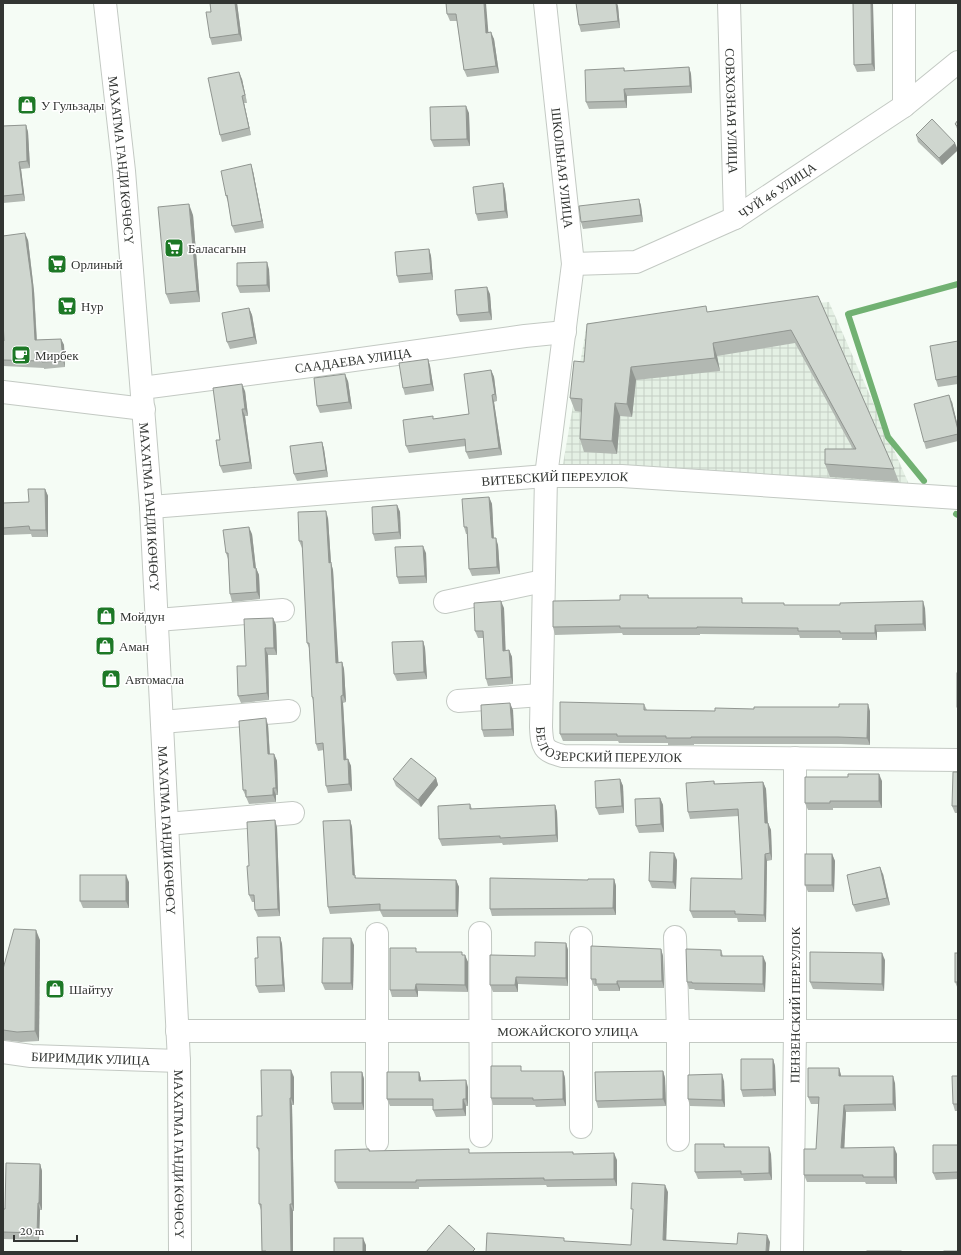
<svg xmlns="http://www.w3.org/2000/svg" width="961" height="1255" viewBox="0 0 961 1255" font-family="'Crimson Pro',serif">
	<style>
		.industrial { fill: url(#industrial-grid) }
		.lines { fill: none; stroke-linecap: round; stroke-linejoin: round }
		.stream { stroke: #71b172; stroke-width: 6 }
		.minor-casing { stroke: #c3c9c3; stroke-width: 24 }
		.major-casing { stroke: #c3c9c3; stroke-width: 24 }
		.minor { stroke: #fff; stroke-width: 22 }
		.major { stroke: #fff; stroke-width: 22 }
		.wall { fill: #b2b8b2 }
		.shaded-wall { fill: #919691 }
		.building { fill: #cfd6cf; stroke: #919691 }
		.labels { text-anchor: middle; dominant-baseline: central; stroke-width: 3; stroke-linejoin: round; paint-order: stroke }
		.poi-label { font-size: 13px; fill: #323532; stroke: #fff; text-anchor: start }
		.street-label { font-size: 13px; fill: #323532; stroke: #fff }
	</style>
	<defs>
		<pattern id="industrial-grid" width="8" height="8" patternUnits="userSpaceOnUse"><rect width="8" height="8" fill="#e4f0e4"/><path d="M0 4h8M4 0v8" fill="none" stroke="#c4cec4"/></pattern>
	</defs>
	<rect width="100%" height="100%" fill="#f5fcf5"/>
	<path class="industrial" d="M829,302L911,489L562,470L587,323Z"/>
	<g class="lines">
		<g class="stream">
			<path d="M924,481L888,437L848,314L958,284"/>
			<path d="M956,514L958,515"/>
		</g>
		<g class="minor-casing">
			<g id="minor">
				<path id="s1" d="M545,3L573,264L546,476L541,727C542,747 543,751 563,756L958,760"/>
				<path id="s2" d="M729,3L735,218"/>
				<path d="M904,3V106"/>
				<path id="s3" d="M573,264L636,262L735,218L904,106L958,62"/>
				<path id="s4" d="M142,388L318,365L525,336L565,332"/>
				<path d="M3,392L144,409"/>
				<path id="s5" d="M151,507L546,476H622L958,498"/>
				<path d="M445,602L543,581"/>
				<path d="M157,620L283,610"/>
				<path d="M458,701L541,695"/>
				<path d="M162,722L289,711"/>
				<path d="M167,824L293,813"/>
				<path d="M480,933L481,1136"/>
				<path d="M377,934V1142"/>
				<path d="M675,937L678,1031V1140"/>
				<path id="s6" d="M177,1031H958"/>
				<path id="s7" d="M3,1052L31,1056L179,1061"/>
				<path d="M581,1127V938"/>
				<path id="s8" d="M792,1252L795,1031V758"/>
			</g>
		</g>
		<g class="major-casing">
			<g id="major">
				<path id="s9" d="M105,3L124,171L151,507L179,1061L180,1252"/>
			</g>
		</g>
		<use href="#minor" class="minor"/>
		<use href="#major" class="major"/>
	</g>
	<g class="wall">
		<path d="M210,3H237L242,41L212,45L210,38L211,12Z"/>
		<path d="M446,3L488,32L494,39L499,73L467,77L464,70L457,21H450L447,14Z"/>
		<path d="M853,3L875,71L857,72L854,65Z"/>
		<path d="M618,6L620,28L581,32L579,25Z"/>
		<path d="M689,67L691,74L692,93L627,96V108L589,109L586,102L624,68L625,71Z"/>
		<path d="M242,79L247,103H244L251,135L222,142L220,135Z"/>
		<path d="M469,113L470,146L434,147L431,140Z"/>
		<path d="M958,120V131L955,124Z"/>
		<path d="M26,125L28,132L30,168L21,169L25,201L3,203V126Z"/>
		<path d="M916,135L958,150L942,165L918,142Z"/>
		<path d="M253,171L264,228L235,233L232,226L228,202L226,196Z"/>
		<path d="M503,183L505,190L508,218L478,221L476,214Z"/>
		<path d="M639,199L641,206L643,222L583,229L581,222Z"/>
		<path d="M193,215L200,302L170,304L166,294Z"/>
		<path d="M28,240L34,291L37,340L61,339L64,345L65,367L44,369V368L3,366V341H4Z"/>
		<path d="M429,249L431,256L433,280L399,283L397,276Z"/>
		<path d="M269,269L270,292L240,293L237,286Z"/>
		<path d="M490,294L492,320L460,322L457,315Z"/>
		<path d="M818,296L894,469L899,482L830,477L825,464L853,449L795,343L717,356L720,371L636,380L632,417L620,416L617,454L584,452L580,439L582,412L575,411L570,398L584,362L708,312Z"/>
		<path d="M249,308L252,315L257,344L230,349L227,342Z"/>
		<path d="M958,341V384L938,387L936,380Z"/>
		<path d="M428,359L430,366L434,391L405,395L403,388Z"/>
		<path d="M491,370L494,377L497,401L494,402L502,455L469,459L466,452V446L409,453L406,446L434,419L469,414Z"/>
		<path d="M348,381L352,409L320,413L317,406Z"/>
		<path d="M245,391L248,416H245L252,469L223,473L220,466V440Z"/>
		<path d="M952,402L958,427V441L926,449L924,442Z"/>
		<path d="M322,442L324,449L328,477L297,481L294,474Z"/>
		<path d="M45,489L48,496V537H32L31,534L3,535V503L29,502Z"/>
		<path d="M489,497L492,504L494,538L498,545L500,574L472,576L469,569L467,534H466L464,527Z"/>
		<path d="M397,505L400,512L401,539L375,541L373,534Z"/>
		<path d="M328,518L331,563L333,570L338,663L342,662L344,669L346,702L343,703L346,760L348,759L351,766L352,791L328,793L326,786L324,750L318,751L316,744L314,703L312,697L309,648L307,643L303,548H302L299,541Z"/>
		<path d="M252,534L256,568L259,575L260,599L232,602L230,594L228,559L226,553Z"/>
		<path d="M426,553L427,583L399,584L397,577Z"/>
		<path d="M648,595L649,598L785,605L925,608L926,631L877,632V640H842V638H800L799,635L700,634V635H623L622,633L555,635L553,627Z"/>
		<path d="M504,608L505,651L509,650L512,657L513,684L488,686L486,679L484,638H478L475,631Z"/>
		<path d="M273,618L276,625L277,655H268L269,700L241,703L238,696L246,666Z"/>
		<path d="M423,641L425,648L427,679L397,681L394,674Z"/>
		<path d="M644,704L647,710L715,711H870V745L841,744H694V745H668V743H619L618,741H563L560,734Z"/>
		<path d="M513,710L514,736L484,737L482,730Z"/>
		<path d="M268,725L270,754H274L277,761L278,795H276V802L249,804L243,790Z"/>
		<path d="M958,772V813H955L952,806Z"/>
		<path d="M436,778L438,785L421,807L396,786L393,779Z"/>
		<path d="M620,779L623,786L624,813L599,815L596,808Z"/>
		<path d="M714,781L715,784L763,782L766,789L768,823L771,830L772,860L767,861L766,922H738L737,918H693L690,911L742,879L739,816L690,819L688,812Z"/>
		<path d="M882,781V808H833V810H808L805,803Z"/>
		<path d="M660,798L663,805L664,832L639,833L636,826Z"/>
		<path d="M470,804L472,809L555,805L557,812L558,842L503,845L502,843L442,846L439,839Z"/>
		<path d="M350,820L352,827L355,875L356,878L456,880L459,887L458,917H383L380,911L330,914L328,907Z"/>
		<path d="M277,827L280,916L258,917L255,910V902H252L249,895V866Z"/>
		<path d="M832,854L835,861L834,892H808L805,885Z"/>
		<path d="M677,860L676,889L652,888L649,881Z"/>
		<path d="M883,874L890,905L856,912L853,905Z"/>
		<path d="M614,879L616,886V915L492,916L490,909L588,880Z"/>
		<path d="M129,882V908H83L80,901Z"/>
		<path d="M280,937L282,944L285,992L259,993L256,986L258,958Z"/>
		<path d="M40,940L39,1041L21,1042L3,1040V969Z"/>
		<path d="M566,943L568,950V986L518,984V992H493L490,985L535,956Z"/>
		<path d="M354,945L353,990H325L322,983Z"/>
		<path d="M661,949L663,956L664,988H620V991H599L597,986H594L591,979Z"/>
		<path d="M721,950L723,956L766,963L765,992L695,990L694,989H689L687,982Z"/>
		<path d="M417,952L464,955L468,962V992L418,991V997H392L390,990Z"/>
		<path d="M958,953V989L955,982Z"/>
		<path d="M885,960L884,991L813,989L810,982Z"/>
		<path d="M773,1059L775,1066L776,1096L743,1097L741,1090Z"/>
		<path d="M839,1068L841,1076L895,1083L896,1111L846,1112L844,1148L897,1154V1184H866L865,1182H807L804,1175L816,1149L819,1104H811L808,1097Z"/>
		<path d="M523,1071H563L565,1078L566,1106L536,1107L535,1105H493L491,1098Z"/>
		<path d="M663,1071L665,1078L666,1106L598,1108L596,1101Z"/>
		<path d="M362,1072L364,1079V1110H334L332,1103Z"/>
		<path d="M419,1072L421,1079V1081L468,1087V1106H466V1116L436,1117L433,1110V1106H390L387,1099Z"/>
		<path d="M958,1076V1111H955L953,1104Z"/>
		<path d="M294,1077V1105H292L294,1211H293V1252H262L261,1210L259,1204V1152L257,1148L262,1116Z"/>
		<path d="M724,1081L725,1107L690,1106L688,1099Z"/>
		<path d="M724,1144L725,1147L771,1154L772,1180L744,1181L743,1178L698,1179L695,1172Z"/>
		<path d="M958,1145V1179L936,1180L933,1173Z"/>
		<path d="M369,1149V1151L470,1153L574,1154L617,1160V1186L547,1187L546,1185L419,1187V1189H338L335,1182Z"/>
		<path d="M40,1164L42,1171V1210H40L39,1240L4,1239L3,1236V1209H5Z"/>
	</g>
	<g class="shaded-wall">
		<path d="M235,3H237L242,41L239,34Z"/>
		<path d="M484,3H486L489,40L486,33Z"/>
		<path d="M616,3H617L618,6L620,28L618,21Z"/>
		<path d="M871,3H873L875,71L872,64Z"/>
		<path d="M491,32L494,39L499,73L496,66Z"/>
		<path d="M3,64L4,79L3,75Z"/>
		<path d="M689,67L691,74L692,93L690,86Z"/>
		<path d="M239,72L242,79L247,103L245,95Z"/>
		<path d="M624,89L627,96V108L625,101Z"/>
		<path d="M242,96L244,103L251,135L249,128Z"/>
		<path d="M466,106L469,113L470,146L467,139Z"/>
		<path d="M26,125L28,132L30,168L27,161Z"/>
		<path d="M955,143L958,150L942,165L939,158Z"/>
		<path d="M19,162L21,169L25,201L23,194Z"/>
		<path d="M251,164L253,171L264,228L262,221Z"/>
		<path d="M503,183L505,190L508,218L505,211Z"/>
		<path d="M639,199L641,206L643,222L641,215Z"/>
		<path d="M189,204L193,215L200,302L197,291Z"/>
		<path d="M25,233L28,240L34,291L37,347L35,340Z"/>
		<path d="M429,249L431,256L433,280L431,273Z"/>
		<path d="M267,262L269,269L270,292L267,285Z"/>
		<path d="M487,287L490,294L492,320L489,312Z"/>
		<path d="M249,308L252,315L257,344L254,337Z"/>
		<path d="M61,339L64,345L65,367L63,361Z"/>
		<path d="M713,343L717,356L720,371L715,358Z"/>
		<path d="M428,359L430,366L434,391L431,384Z"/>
		<path d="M631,367L636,380L632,417L627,404Z"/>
		<path d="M491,370L494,377L497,401L495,394Z"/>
		<path d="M345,374L348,381L352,409L349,402Z"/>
		<path d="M242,384L245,391L248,416L245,409Z"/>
		<path d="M492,395L494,402L502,455L499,448Z"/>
		<path d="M949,395L952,402L958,427V430Z"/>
		<path d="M615,403L620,416L617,454L612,441Z"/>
		<path d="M242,409L245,416L252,469L250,462Z"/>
		<path d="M322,442L324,449L328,477L326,470Z"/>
		<path d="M45,489L48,496V537L46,530Z"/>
		<path d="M489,497L492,504L494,545L492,538Z"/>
		<path d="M397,505L400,512L401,539L399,532Z"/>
		<path d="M326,511L328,518L331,563L333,570L339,670L336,663L329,563Z"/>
		<path d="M249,527L252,534L256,570V568L259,575L260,599L257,592Z"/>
		<path d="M496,538L498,545L500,574L497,567Z"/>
		<path d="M423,546L426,553L427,583L425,576Z"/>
		<path d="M501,601L504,608L506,658L503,651Z"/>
		<path d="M923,601L925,608L926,631L923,624Z"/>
		<path d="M273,618L276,625L277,655L274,648Z"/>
		<path d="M875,625L877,632V640L875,633Z"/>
		<path d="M423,641L425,648L427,679L424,672Z"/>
		<path d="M265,648L268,655L269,700L267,693Z"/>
		<path d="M509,650L512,657L513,684L511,677Z"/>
		<path d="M342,662L344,669L346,702L343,695Z"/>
		<path d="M341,696L343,703L347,767L344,760Z"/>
		<path d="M510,703L513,710L514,736L512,729Z"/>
		<path d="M868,704L870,711V745L867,738Z"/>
		<path d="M266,718L268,725L270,761L268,754Z"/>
		<path d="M274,754L277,761L278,795L276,788Z"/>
		<path d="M348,759L351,766L352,791L349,784Z"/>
		<path d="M879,774L882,781V808L879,801Z"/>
		<path d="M436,778L438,785L421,807L418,800Z"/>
		<path d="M620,779L623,786L624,813L622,806Z"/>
		<path d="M763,782L766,789L768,830L765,823Z"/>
		<path d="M273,788L276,795V802L273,795Z"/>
		<path d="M660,798L663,805L664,832L661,824Z"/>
		<path d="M555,805L557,812L558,842L556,835Z"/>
		<path d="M275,820L277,827L280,916L278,909Z"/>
		<path d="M350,820L352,827L355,882L353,875Z"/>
		<path d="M768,823L771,830L772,860L770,853Z"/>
		<path d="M674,853L677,860L676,889L673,882Z"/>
		<path d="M765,854L767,861L766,922L764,915Z"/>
		<path d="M832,854L835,861L834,892L832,885Z"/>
		<path d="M880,867L883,874L890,905L887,898Z"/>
		<path d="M126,875L129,882V908L126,901Z"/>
		<path d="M614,879L616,886V915L613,908Z"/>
		<path d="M456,880L459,887L458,917L456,910Z"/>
		<path d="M36,930L40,940L39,1041L35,1031Z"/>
		<path d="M280,937L282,944L285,992L283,985Z"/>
		<path d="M351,938L354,945L353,990L351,983Z"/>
		<path d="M566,943L568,950V986L566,978Z"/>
		<path d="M661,949L663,956L664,988L662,981Z"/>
		<path d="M882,953L885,960L884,991L882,984Z"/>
		<path d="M465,955L468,962V992L465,985Z"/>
		<path d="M763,956L766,963L765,992L763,984Z"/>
		<path d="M516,977L518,984V992L515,985Z"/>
		<path d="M617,981L620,988V991L617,984Z"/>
		<path d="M416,984L418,991V997L415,990Z"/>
		<path d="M773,1059L775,1066L776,1096L773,1089Z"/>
		<path d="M839,1068L841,1075V1083L839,1076Z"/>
		<path d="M291,1070L294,1077V1105L291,1098Z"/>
		<path d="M563,1071L565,1078L566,1106L563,1099Z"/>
		<path d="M663,1071L665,1078L666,1106L663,1099Z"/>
		<path d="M362,1072L364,1079V1110L362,1103Z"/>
		<path d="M419,1072L421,1079V1088L419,1081Z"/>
		<path d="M722,1074L724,1081L725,1107L722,1100Z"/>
		<path d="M893,1076L895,1083L896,1111L893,1104Z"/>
		<path d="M466,1080L468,1087V1106L466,1099Z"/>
		<path d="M290,1098L292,1105L294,1211L292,1204Z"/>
		<path d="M463,1099L466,1106V1116L463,1109Z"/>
		<path d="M844,1105L846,1112L844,1155L841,1148Z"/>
		<path d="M769,1147L771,1154L772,1180L769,1173Z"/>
		<path d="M894,1147L897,1154V1184L894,1177Z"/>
		<path d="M614,1153L617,1160V1186L614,1179Z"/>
		<path d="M40,1164L42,1171V1210L39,1203Z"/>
		<path d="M665,1185L668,1192L666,1247L663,1240Z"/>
		<path d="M38,1203L40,1210L39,1240L37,1233Z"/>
		<path d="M290,1204L293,1211V1252H291Z"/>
		<path d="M767,1235L770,1242L769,1252H766Z"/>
		<path d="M363,1238L366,1245V1252H363Z"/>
	</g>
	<g class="building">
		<path d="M210,3H235L239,34L210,38L206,12H211Z"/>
		<path d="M446,3H484L486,33L491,32L496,66L464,70L456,14H447Z"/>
		<path d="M576,3H616L618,21L579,25Z"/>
		<path d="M853,3H871L872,64L854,65Z"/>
		<path d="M689,67L690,86L624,89L625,101L586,102L585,70L624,68V71Z"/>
		<path d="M239,72L245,95L242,96L249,128L220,135L208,78Z"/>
		<path d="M466,106L467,139L431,140L430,107Z"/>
		<path d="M932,119L955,143L939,158L916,135Z"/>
		<path d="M958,120V127L955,124Z"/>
		<path d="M26,125L27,161L19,162L23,194L3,196V126Z"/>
		<path d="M251,164L262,221L232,226L227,195L226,196L221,171Z"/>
		<path d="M503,183L505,211L476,214L473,187Z"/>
		<path d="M639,199L641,215L581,222L579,206Z"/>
		<path d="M189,204L197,291L166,294L158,207Z"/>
		<path d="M25,233L32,284L35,340L61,339L63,361L42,362V361L3,360V341H4L3,321V236Z"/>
		<path d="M429,249L431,273L397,276L395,252Z"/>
		<path d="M267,262V285L237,286V263Z"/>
		<path d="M487,287L489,312L457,315L455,290Z"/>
		<path d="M818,296L894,469L825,464V449H856L791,330L713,343L715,358L631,367L627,404L615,403L612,441L580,439L582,399L570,398L574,361L584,362L587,324L706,306L707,312Z"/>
		<path d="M249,308L254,337L227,342L222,313Z"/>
		<path d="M958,341V376L936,380L930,346Z"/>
		<path d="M428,359L431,384L403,388L399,363Z"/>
		<path d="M491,370L495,394L492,395L499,448L466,452L465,439L406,446L403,420L433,416V419L469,414L464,374Z"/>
		<path d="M345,374L349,402L317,406L314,378Z"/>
		<path d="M242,384L245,409H242L250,462L220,466L216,440H220L213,388Z"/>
		<path d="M949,395L958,430V434L924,442L914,404Z"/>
		<path d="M322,442L326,470L294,474L290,446Z"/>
		<path d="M28,489H45L46,530H30L29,526L3,528V503L29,502Z"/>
		<path d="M489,497L492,538H496L497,567L469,569L467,527H464L462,499Z"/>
		<path d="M397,505L399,532L373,534L372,507Z"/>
		<path d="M326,511L329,563L331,562L336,663L342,662L343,695L341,696L344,760L348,759L349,784L326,786L323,743L316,744L313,697H312L309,643H307L302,541H299L298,512Z"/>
		<path d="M249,527L254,568H256L257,592L230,594L228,553H226L223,530Z"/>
		<path d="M423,546L425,576L397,577L395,547Z"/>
		<path d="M620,595H648V598H742V603H784V605H840V603L923,601V624L875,625V633H840V631H798V628L697,627V628H620V626L553,627V601L620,600Z"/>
		<path d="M501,601L503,651L509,650L511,677L486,679L483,631H475L474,603Z"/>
		<path d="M273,618L274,648H265L267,693L238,696L237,666H246L244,619Z"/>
		<path d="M423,641L424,672L394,674L392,642Z"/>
		<rect x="957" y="673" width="1" height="34"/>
		<path d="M560,702L644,704V710L715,711V708L754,709V707H839V704H868L867,738L838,737H691V738H666V736H617V734H560Z"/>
		<path d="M510,703L512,729L482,730L481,705Z"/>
		<path d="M266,718L268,754H274L276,788H273V795L246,797V790H243L239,721Z"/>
		<path d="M411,758L436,778L418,800L393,779Z"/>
		<path d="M953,772H958V806H952Z"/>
		<path d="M848,774H879V801H830V803H805V777H848Z"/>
		<path d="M620,779L622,806L596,808L595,781Z"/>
		<path d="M714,781V784L763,782L765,823H768L770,853L765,854L764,915L735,914V911H690L691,878L742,879L738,809L688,812L686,783Z"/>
		<path d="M660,798L661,824L636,826L635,799Z"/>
		<path d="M470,804V809L555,805L556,835L500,838V836L439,839L438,806Z"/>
		<path d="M275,820L278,909L255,910L254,895H249L247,866H249L247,822Z"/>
		<path d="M350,820L353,875H355V878L456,880V910H380V904L328,907L323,821Z"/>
		<path d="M650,852L674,853L673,882L649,881Z"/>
		<rect x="805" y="854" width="27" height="31"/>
		<path d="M880,867L887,898L853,905L847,875Z"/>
		<rect x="80" y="875" width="46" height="26"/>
		<path d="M490,878L588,880V879H614L613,908L490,909Z"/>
		<path d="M14,929L36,930L35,1031L17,1032L3,1030V969Z"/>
		<path d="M257,937H280L283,985L256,986L255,958H258Z"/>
		<path d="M323,938H351V983H322Z"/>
		<path d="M535,942L566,943V978L516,977L515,985H490V955L535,956Z"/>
		<path d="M591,946L661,949L662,981H617V984H596V979H591Z"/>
		<path d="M390,948H416V952H462V955H465V985L416,984L415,990H390Z"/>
		<path d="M686,949L721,950V956H763V984L692,983V982H687Z"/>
		<path d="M810,952L882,953V984L810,982Z"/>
		<rect x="955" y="953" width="3" height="29"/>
		<path d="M741,1059H773V1089L741,1090Z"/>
		<path d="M491,1066H521V1071H563V1099L533,1100V1098H491Z"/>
		<path d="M808,1068H839V1076H893V1104L844,1105L841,1148L894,1147V1177H863V1175H804V1149H816L819,1097H808Z"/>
		<path d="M261,1070H291V1098H290L292,1204H290L291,1252H266V1251H262L261,1204H259V1148H257V1116H262Z"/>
		<path d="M663,1071V1099L596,1101L595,1072Z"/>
		<path d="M331,1072H362V1103H332Z"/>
		<path d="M387,1072H419V1081L466,1080V1099H463V1109L433,1110V1099H387Z"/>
		<path d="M722,1074V1100L688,1099V1075Z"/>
		<path d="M952,1076H958V1104H953Z"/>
		<path d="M695,1144H724V1147H769V1173L741,1174V1171L695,1172Z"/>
		<path d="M933,1145H958V1172L933,1173Z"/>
		<path d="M369,1149V1151L469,1149V1153L573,1152V1154L614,1153V1179L544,1180V1178L416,1180V1182H335V1150Z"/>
		<path d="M6,1163L40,1164L39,1203H38L37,1233L3,1232V1209H5Z"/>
		<path d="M632,1183L665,1185L663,1240L737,1244L738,1233L767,1235L766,1252H486L487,1233L564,1238V1241L631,1245L633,1209H631Z"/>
		<path d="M449,1225L475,1249L472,1252H426Z"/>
		<rect x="334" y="1238" width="29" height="14"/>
		<rect x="867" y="1251" width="34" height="1"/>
		<rect x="944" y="1251" width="14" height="1"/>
	</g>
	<defs>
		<g id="shop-square" transform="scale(1)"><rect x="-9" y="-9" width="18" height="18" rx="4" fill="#1d7826" stroke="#fff"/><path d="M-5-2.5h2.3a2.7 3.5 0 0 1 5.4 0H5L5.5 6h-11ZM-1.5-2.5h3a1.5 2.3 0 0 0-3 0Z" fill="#fff"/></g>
		<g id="supermarket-square" transform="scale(1)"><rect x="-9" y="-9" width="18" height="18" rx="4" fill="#1d7826" stroke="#fff"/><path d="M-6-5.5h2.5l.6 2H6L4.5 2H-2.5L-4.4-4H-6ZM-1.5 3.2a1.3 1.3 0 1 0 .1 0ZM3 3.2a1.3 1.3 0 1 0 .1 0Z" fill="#fff"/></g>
		<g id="cafe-square" transform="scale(1)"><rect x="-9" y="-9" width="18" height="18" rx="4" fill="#1d7826" stroke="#fff"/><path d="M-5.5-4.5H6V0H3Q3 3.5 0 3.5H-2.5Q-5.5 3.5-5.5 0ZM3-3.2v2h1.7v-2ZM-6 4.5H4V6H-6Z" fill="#fff"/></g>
	</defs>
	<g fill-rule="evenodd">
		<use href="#shop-square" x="27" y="105"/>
		<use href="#supermarket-square" x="174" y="248"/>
		<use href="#supermarket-square" x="57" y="264"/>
		<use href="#supermarket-square" x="67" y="306"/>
		<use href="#cafe-square" x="21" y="355"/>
		<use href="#shop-square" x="106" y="616"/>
		<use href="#shop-square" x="105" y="646"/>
		<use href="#shop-square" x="111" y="679"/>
		<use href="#shop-square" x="55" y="989"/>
	</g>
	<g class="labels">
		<g class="poi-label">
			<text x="41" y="105">У Гульзады</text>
			<text x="188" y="248">Баласагын</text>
			<text x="71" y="264">Орлиный</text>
			<text x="81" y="306">Нур</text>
			<text x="35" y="355">Мирбек</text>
			<text x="120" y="616">Мойдун</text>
			<text x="119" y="646">Аман</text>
			<text x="125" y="679">Автомасла</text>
			<text x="69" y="989">Шайтуу</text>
		</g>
		<g class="street-label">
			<text stroke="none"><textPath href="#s2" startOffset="108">СОВХОЗНАЯ УЛИЦА</textPath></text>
			<text stroke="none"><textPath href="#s9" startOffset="158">МАХАТМА ГАНДИ КӨЧӨСҮ</textPath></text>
			<text stroke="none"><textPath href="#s1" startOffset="166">ШКОЛЬНАЯ УЛИЦА</textPath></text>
			<text stroke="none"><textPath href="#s3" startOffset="222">ЧУЙ 46 УЛИЦА</textPath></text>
			<text stroke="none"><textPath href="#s4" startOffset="213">СААДАЕВА УЛИЦА</textPath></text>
			<text stroke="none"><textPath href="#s5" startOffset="405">ВИТЕБСКИЙ ПЕРЕУЛОК</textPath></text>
			<text stroke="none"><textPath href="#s9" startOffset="506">МАХАТМА ГАНДИ КӨЧӨСҮ</textPath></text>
			<text stroke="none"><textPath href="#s1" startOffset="807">БЕЛОЗЕРСКИЙ ПЕРЕУЛОК</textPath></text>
			<text stroke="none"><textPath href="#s9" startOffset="830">МАХАТМА ГАНДИ КӨЧӨСҮ</textPath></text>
			<text stroke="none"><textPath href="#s8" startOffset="247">ПЕНЗЕНСКИЙ ПЕРЕУЛОК</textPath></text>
			<text stroke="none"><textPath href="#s6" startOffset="391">МОЖАЙСКОГО УЛИЦА</textPath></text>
			<text stroke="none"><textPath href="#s7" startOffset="88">БИРИМДИК УЛИЦА</textPath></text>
			<text stroke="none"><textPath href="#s9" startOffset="1154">МАХАТМА ГАНДИ КӨЧӨСҮ</textPath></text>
		</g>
	</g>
	<rect width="961" height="1255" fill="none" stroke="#323532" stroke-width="8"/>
	<path d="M14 1235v6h63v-6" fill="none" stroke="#323532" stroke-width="2"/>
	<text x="20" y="1235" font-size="12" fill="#323532" stroke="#ffffff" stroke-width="3" paint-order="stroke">20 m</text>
</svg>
